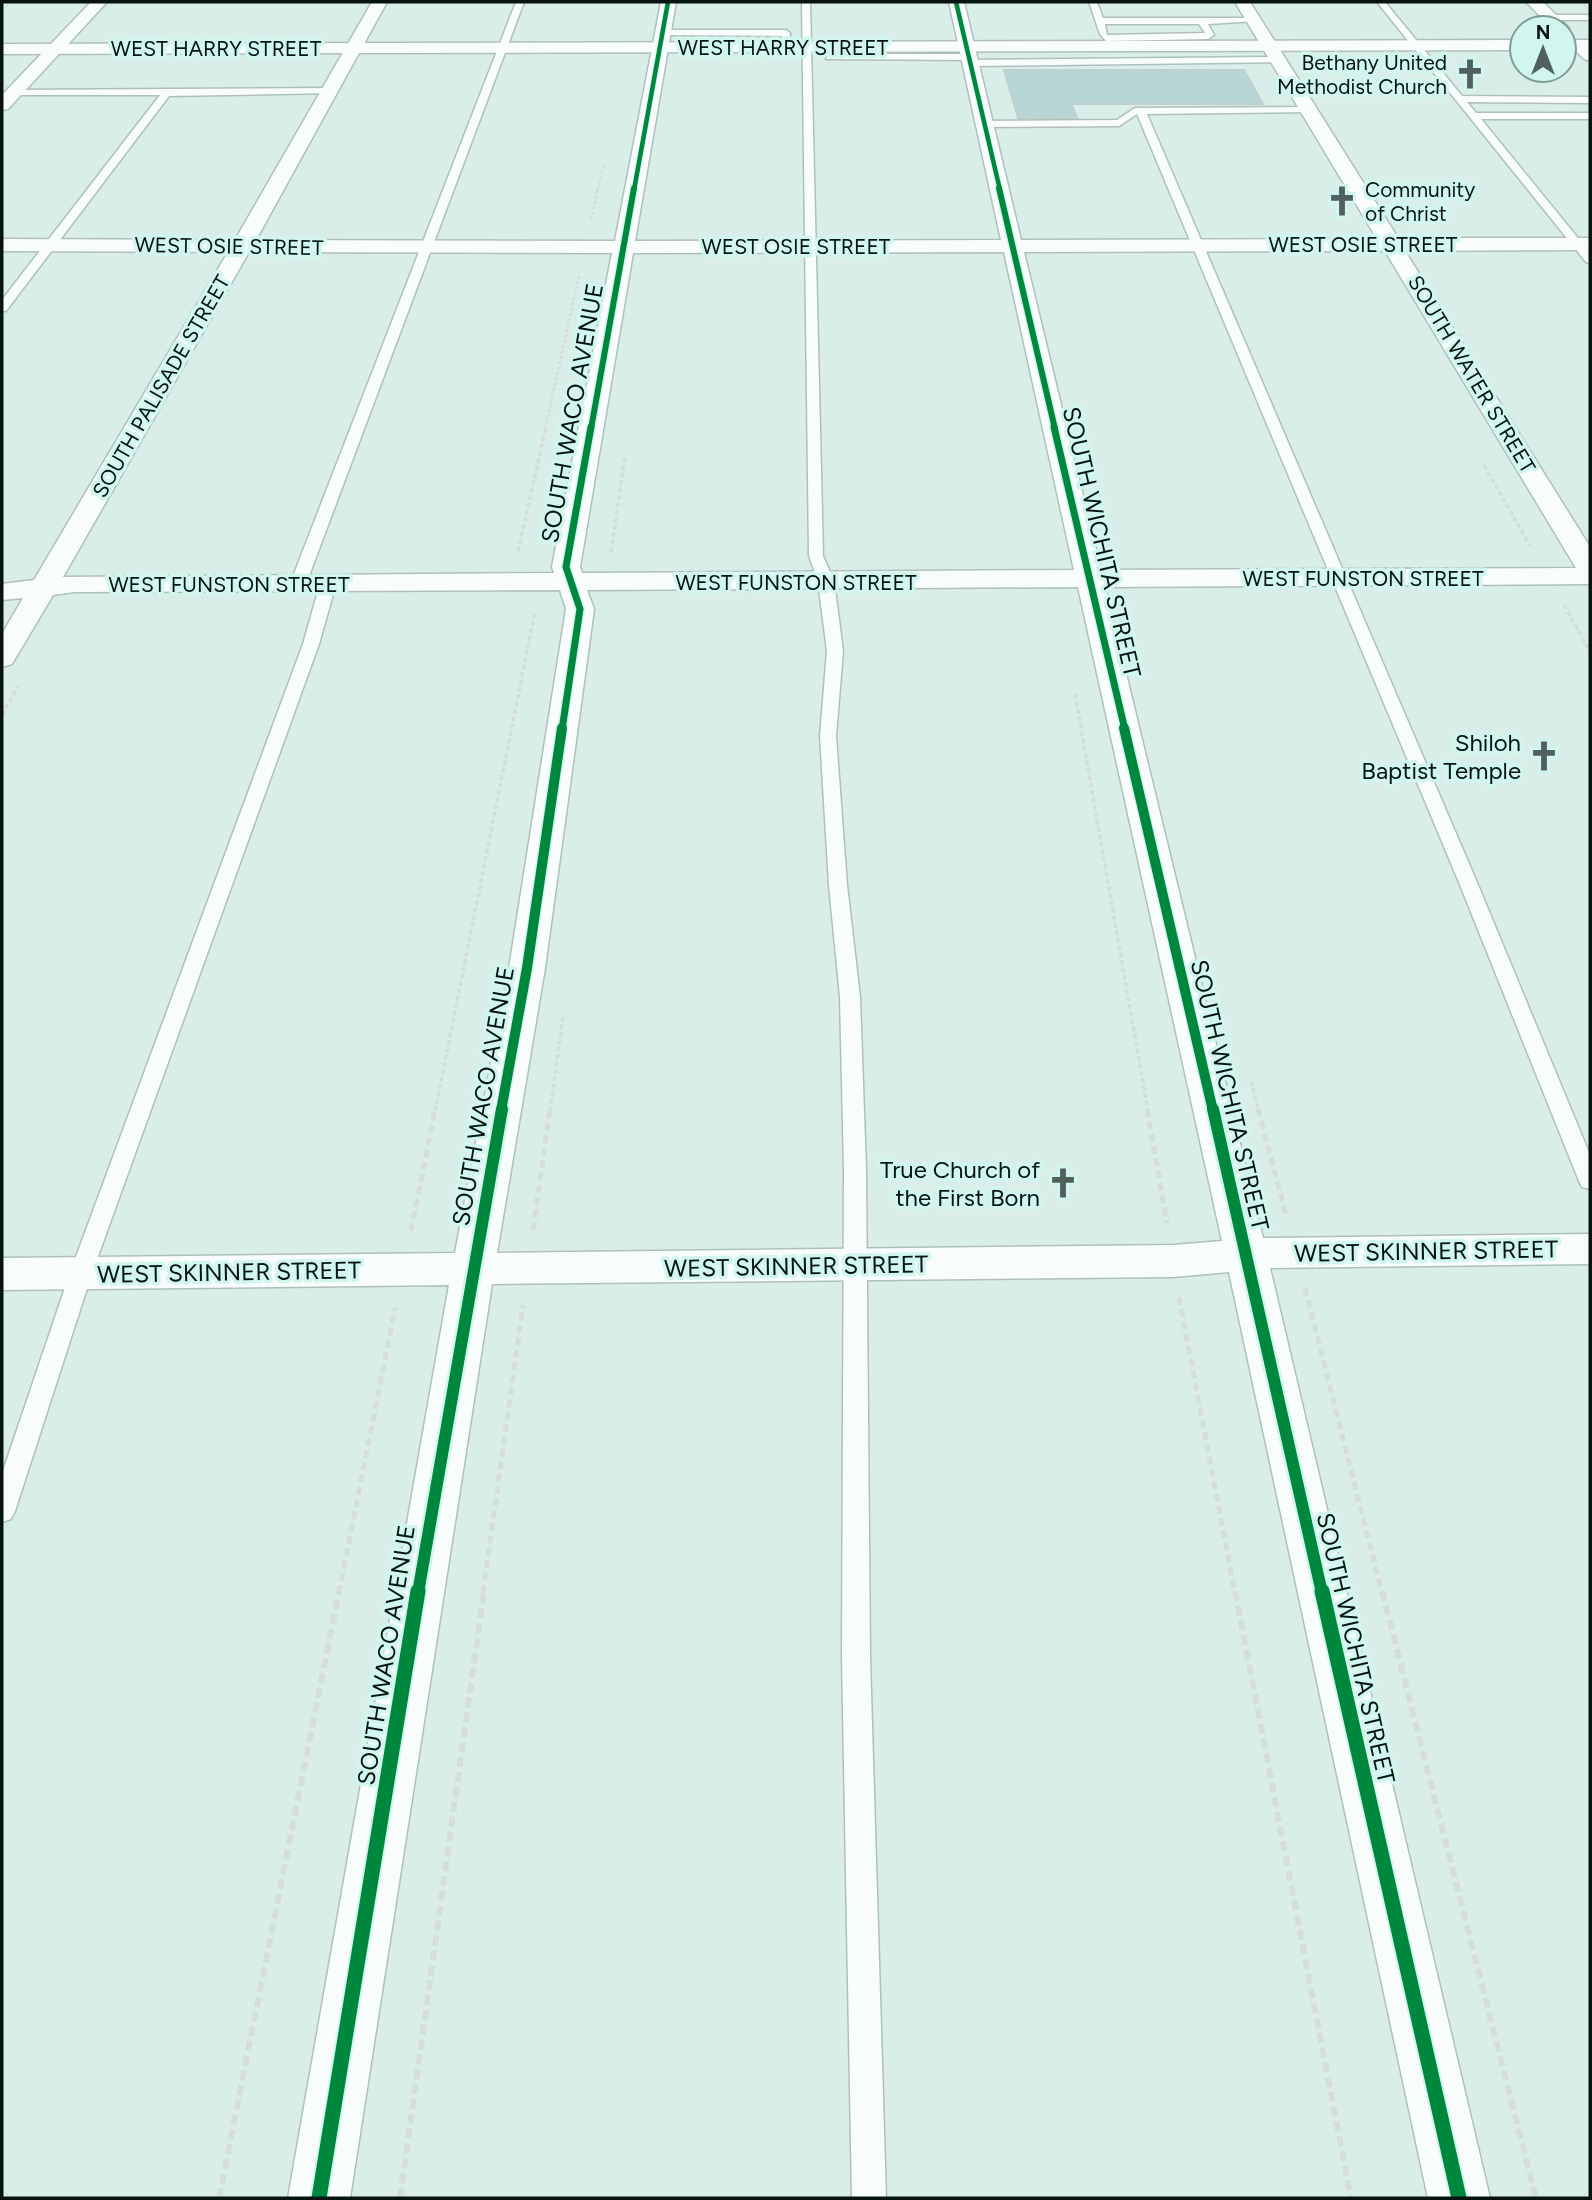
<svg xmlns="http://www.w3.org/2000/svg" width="1592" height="2200" viewBox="0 0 1592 2200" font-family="Figtree,sans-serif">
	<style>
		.building { fill: #b7d7d6; stroke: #bfd0ce; stroke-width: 2 }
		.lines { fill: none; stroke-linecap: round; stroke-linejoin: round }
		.service-casing { stroke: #afc0bb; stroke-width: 3 }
		.minor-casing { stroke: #afc0bb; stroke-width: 3 }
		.tertiary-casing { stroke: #afc0bb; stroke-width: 3 }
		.path-far4 { stroke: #d6dddb; stroke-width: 2; stroke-dasharray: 3.5 2; stroke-linecap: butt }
		.path-far3 { stroke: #d6dddb; stroke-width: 2.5; stroke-dasharray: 3.5 2; stroke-linecap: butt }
		.path-far2 { stroke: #d6dddb; stroke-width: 3.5; stroke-dasharray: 5 2.5; stroke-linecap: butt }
		.path-far1 { stroke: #d6dddb; stroke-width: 5; stroke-dasharray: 8 4.5; stroke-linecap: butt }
		.path { stroke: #d6dddb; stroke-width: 6; stroke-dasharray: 10 5; stroke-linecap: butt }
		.service { fill: #f9fcfc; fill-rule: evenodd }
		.minor { fill: #f9fcfc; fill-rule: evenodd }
		.tertiary { fill: #f9fcfc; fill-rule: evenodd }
		.cycleway-far5-casing { stroke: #d1f6ed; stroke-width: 6 }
		.cycleway-far4-casing { stroke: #d1f6ed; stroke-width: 9 }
		.cycleway-far3-casing { stroke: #d1f6ed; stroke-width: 10 }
		.cycleway-far2-casing { stroke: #d1f6ed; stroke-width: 13 }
		.cycleway-far1-casing { stroke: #d1f6ed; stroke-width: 17 }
		.cycleway-casing { stroke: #d1f6ed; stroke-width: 19 }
		.cycleway-far5 { stroke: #00873e; stroke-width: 4.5 }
		.cycleway-far4 { stroke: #00873e; stroke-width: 6 }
		.cycleway-far3 { stroke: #00873e; stroke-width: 7 }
		.cycleway-far2 { stroke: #00873e; stroke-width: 10 }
		.cycleway-far1 { stroke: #00873e; stroke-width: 12 }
		.cycleway { stroke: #00873e; stroke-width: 15 }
		.labels { text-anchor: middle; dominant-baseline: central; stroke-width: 7; stroke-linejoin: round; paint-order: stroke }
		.far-street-label { font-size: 21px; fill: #071411; stroke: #d1f6ed }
		.far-poi-label { font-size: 21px; fill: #071411; stroke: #d1f6ed; text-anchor: end }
		.street-label { font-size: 24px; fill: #071411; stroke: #d1f6ed }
		.poi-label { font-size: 24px; fill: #071411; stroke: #d1f6ed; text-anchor: end }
	</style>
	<rect width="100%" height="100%" fill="#d9eee9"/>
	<path class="building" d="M1004,70H1244L1263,104H1072L1077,118H1018Z"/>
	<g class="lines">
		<g class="service-casing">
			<g id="service">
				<path d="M516,2H524L306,584L303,587H293L290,584Z"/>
				<path d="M802,2H810L823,556L834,581L843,651L836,736L847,885L860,997L866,1169L870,1657L886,2198H852L842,1657L844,1169L840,997L829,885L820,736L827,651L818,581L809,556Z"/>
				<path d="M1089,2H1097L1103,18H1254L1258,21L1208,24L1214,35L1208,39L1106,41L1100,34ZM1105,24H1199L1205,33L1107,35Z"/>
				<path d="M1377,2H1385L1462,96L1590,97V103L1467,102L1476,113H1590V119H1481L1590,253V263L1586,262Z"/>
				<path d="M1551,15H1590V20H1548Z"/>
				<path d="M663,30H786L790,33V46L783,48L782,36L660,35Z"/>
				<path d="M829,54H970L974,57L970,60L826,59Z"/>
				<path d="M1279,57L1282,62L971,66L966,63L971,60Z"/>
				<path d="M331,88L334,93L169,96L6,311H2V300L160,95H14L11,90Z"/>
				<path d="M1310,107L1313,112L1147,114L1476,880L1590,1155V1189L1582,1187L1579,1181L1458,880L1137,114L1119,126L986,127L981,124L986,121L1117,120L1135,108Z"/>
				<path d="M328,579L336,584L319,644L92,1273L15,1511L11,1519L2,1522V1474L70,1273L303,644L320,584Z"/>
			</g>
		</g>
		<g class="minor-casing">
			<g id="minor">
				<path d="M91,2H107L8,109L2,110V95Z"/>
				<path d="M372,2H387L256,240L615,241L661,2H676L635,241L1001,240L949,2H964L1021,240L1377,239L1235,2H1250L1398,238H1590V250L1405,251L1590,547V584L1105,587L1263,1238L1590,1234V1264L1270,1268L1490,2198H1428L1229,1272L1173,1277L492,1284L350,2198H288L449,1285L2,1290V1258L455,1253L509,968L566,609L560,590L75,592L53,595L12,664L2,667V634L23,598L2,600V584L34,580L228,252L2,251V239L235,240ZM1385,251L1576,568L1101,570L1024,252ZM249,252L612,253L552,567L554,573L63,577ZM1004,252L1074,570L582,573L580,567L633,253ZM1078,587L1222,1241L1173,1245L497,1253L545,968L594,609L587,590Z"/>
				<path d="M1578,40L1590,48V61L1584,59L1570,45Z"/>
			</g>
		</g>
		<g class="tertiary-casing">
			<g id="tertiary">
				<path d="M1526,2H1543L1569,28L1564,32V28H1552Z"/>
				<path d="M1522,40V50L2,54V44Z"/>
				<rect x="1564" y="40" width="26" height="10"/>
			</g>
		</g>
		<path class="path-far4" d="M598,190L604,163"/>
		<g class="path-far3">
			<path d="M591,220L598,188"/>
			<path d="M545,429L579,276"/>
		</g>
		<g class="path-far2">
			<path d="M1484,465L1530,546"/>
			<path d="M518,551L546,427"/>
			<path d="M611,552L625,456"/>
			<path d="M1564,605L1590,652"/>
			<path d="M1075,694L1148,1111"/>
			<path d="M2,715L18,686"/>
			<path d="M1251,1081L1259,1111"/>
			<path d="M435,1111L535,611"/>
			<path d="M550,1111L563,1017"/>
		</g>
		<g class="path-far1">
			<path d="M1147,1109L1167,1223"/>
			<path d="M1258,1109L1286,1215"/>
			<path d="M533,1230L550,1109"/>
			<path d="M411,1231L435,1109"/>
			<path d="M1305,1288L1382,1593"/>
			<path d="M1179,1297L1235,1593"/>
			<path d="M339,1593L395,1308"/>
			<path d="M483,1593L523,1305"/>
		</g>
		<g class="path">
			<path d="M1235,1591L1351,2198"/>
			<path d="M1382,1591L1536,2198"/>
			<path d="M219,2198L339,1591"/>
			<path d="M400,2198L484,1591"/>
		</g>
		<use href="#service" class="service"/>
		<use href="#minor" class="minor"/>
		<use href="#tertiary" class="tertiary"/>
		<g class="cycleway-far5-casing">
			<g id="cycleway-far5">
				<path d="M956,2L1000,190"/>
				<path d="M634,190L668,2"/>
			</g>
		</g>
		<g class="cycleway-far4-casing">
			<g id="cycleway-far4">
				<path d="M999,188L1055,429"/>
				<path d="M591,429L634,188"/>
			</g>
		</g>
		<g class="cycleway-far3-casing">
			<g id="cycleway-far3">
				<path d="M1054,427L1125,730"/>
				<path d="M562,730L580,609L566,567L591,427"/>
			</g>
		</g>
		<g class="cycleway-far2-casing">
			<g id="cycleway-far2">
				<path d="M1124,728L1213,1111"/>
				<path d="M501,1111L527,968L562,728"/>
			</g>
		</g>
		<g class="cycleway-far1-casing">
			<g id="cycleway-far1">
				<path d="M1213,1109L1322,1593"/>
				<path d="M418,1593L502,1109"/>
			</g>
		</g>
		<g class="cycleway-casing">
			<g id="cycleway">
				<path d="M1322,1591L1459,2198"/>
				<path d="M319,2198L418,1591"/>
			</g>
		</g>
		<use href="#cycleway-far5" class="cycleway-far5"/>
		<use href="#cycleway-far4" class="cycleway-far4"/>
		<use href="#cycleway-far3" class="cycleway-far3"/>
		<use href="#cycleway-far2" class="cycleway-far2"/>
		<use href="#cycleway-far1" class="cycleway-far1"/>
		<use href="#cycleway" class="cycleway"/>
	</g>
	<defs>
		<g id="church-bare" transform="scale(2.415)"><path d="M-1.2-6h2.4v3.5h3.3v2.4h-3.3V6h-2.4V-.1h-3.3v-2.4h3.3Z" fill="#50605d" stroke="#d1f6ed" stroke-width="2.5" paint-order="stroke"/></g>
	</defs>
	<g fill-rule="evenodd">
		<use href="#church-bare" x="1470" y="74"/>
		<use href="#church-bare" x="1342" y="201"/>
		<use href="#church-bare" x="1544" y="756"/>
		<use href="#church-bare" x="1063" y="1183"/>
	</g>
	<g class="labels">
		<g class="far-street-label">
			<text x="783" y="47">WEST HARRY STREET</text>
			<text x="216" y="48">WEST HARRY STREET</text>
			<text x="1363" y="244">WEST OSIE STREET</text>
			<text transform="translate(229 246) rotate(1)">WEST OSIE STREET</text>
			<text x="796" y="246">WEST OSIE STREET</text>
			<text transform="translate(1472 374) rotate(59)">SOUTH WATER STREET</text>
			<text transform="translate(161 386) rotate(-60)">SOUTH PALISADE STREET</text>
			<text x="1363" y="578">WEST FUNSTON STREET</text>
			<text x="796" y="582">WEST FUNSTON STREET</text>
			<text x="229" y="584">WEST FUNSTON STREET</text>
		</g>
		<g class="far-poi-label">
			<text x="1447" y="62">Bethany United<tspan x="1447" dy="24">Methodist Church</tspan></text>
			<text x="1365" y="189" text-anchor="start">Community<tspan x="1365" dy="24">of Christ</tspan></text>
		</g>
		<g class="street-label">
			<text transform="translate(572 413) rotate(-80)">SOUTH WACO AVENUE</text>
			<text transform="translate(1102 542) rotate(77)">SOUTH WICHITA STREET</text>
			<text transform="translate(1230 1095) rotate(77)">SOUTH WICHITA STREET</text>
			<text transform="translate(483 1096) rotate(-80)">SOUTH WACO AVENUE</text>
			<text transform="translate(1426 1251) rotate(-1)">WEST SKINNER STREET</text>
			<text transform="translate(796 1266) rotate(-1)">WEST SKINNER STREET</text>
			<text transform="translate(229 1272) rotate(-1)">WEST SKINNER STREET</text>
			<text transform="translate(1356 1648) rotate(77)">SOUTH WICHITA STREET</text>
			<text transform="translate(386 1655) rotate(-81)">SOUTH WACO AVENUE</text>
		</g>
		<g class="poi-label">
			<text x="1521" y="742">Shiloh<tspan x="1521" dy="28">Baptist Temple</tspan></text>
			<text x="1040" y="1169">True Church of<tspan x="1040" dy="28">the First Born</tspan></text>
		</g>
	</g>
	<rect width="1592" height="2200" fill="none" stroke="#071411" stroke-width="7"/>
	<g transform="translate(1543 49)"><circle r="33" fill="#d1f6ed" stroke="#809c95" stroke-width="2"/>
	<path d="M0-5L12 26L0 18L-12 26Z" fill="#50605d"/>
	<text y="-10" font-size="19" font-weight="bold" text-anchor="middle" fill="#071411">N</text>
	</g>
</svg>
